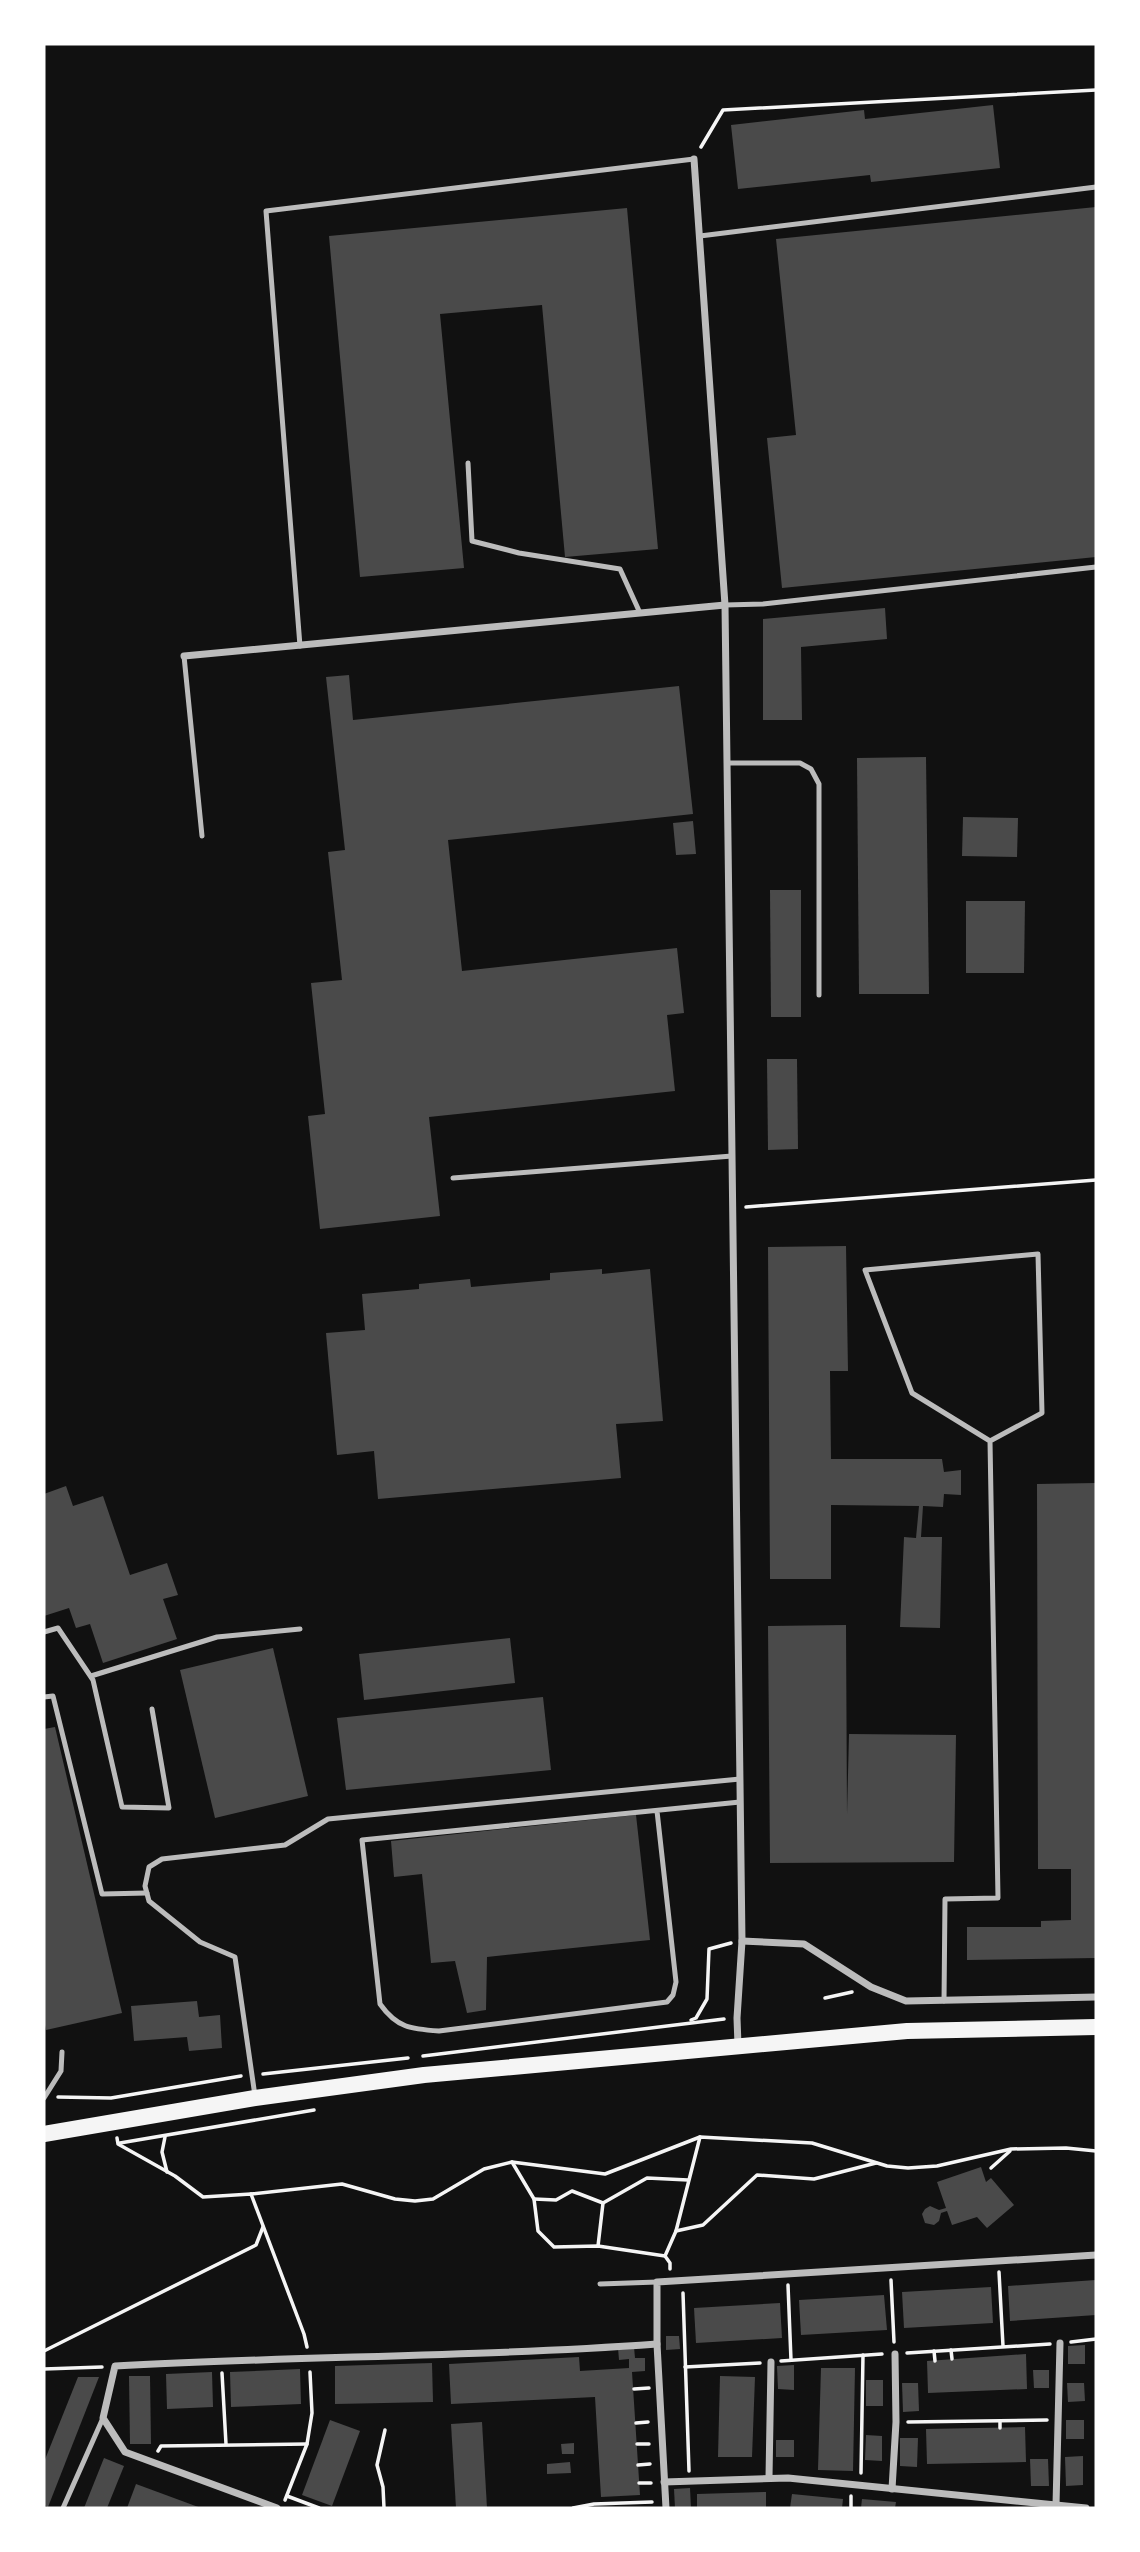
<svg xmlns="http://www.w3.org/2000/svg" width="1140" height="2552" viewBox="0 0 1140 2552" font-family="Manrope,sans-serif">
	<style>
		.building { fill: #4a4a4a }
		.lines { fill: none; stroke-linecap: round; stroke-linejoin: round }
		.path { stroke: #f5f5f5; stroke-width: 3.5 }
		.service { stroke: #bcbcbc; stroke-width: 5 }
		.minor { stroke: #bcbcbc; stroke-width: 7 }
		.primary { stroke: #f5f5f5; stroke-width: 16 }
	</style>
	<rect width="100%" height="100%" fill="#111"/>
	<g class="building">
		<path d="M993,105L1000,168L871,182L870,175L738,189L731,125L864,110L865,119Z"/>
		<path d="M1096,207V557L782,588L767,438L796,435L776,239Z"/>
		<path d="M627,208L658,549L565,557L542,305L440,314L464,568L360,577L329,236Z"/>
		<path d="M885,608L887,639L801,647L802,720H763V619Z"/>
		<path d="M349,675L353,720L679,686L693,814L448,840L462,971L677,948L684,1013L667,1015L675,1091L429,1117L440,1216L320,1229L308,1116L325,1114L311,983L342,980L328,852L345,850L326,677Z"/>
		<path d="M926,757L929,994H859L857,758Z"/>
		<path d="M963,817L1018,818L1017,857L962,856Z"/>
		<path d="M693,821L696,854L676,855L673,823Z"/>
		<path d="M770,890H801V1017H771Z"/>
		<path d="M966,901H1025L1024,973H966Z"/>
		<path d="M767,1059H797L798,1149L768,1150Z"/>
		<path d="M846,1246L848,1371H830L831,1459H942L944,1472L961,1470V1495L944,1494L943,1507L923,1506L921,1537H942L940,1628L900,1627L904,1537L916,1538L919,1506L831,1505V1579H770L768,1247Z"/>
		<path d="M602,1269V1274L650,1269L663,1421L616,1424L621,1478L378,1499L374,1451L337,1455L326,1333L365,1330L362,1294L419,1289V1284L470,1279L471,1287L550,1280V1273Z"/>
		<path d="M1096,1483V1958L967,1960V1927H1041V1921L1071,1920V1869H1038L1037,1484Z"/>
		<path d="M66,1486L73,1506L103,1496L130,1575L167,1563L178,1595L163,1599L177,1639L103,1663L90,1624L76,1628L69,1608L44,1616V1494Z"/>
		<path d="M846,1625L847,1815L849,1734L956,1735L954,1862L770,1863L768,1626Z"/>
		<path d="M510,1638L515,1683L364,1700L359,1654Z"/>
		<path d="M273,1648L308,1796L215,1818L180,1670Z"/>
		<path d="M543,1697L551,1770L346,1790L337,1718Z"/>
		<path d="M55,1727L122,2013L46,2030L44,2020V1729Z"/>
		<path d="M636,1815L650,1940L487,1957L486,2010L467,2013L455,1961L431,1963L422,1874L394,1877L391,1841Z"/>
		<path d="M197,2001L199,2017L220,2015L222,2048L189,2051L187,2037L134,2041L131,2006Z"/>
		<path d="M981,2167L986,2182L991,2178L1014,2205L987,2228L977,2217L952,2225L947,2211L941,2213L939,2221L934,2225L925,2223L922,2214L925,2209L930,2206L939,2210L946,2208L937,2182Z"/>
		<path d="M1096,2280V2315L1010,2321L1008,2286Z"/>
		<path d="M991,2287L993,2323L904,2328L902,2292Z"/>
		<path d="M884,2295L887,2330L801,2335L799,2300Z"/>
		<path d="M780,2303L782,2338L696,2343L694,2308Z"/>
		<path d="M666,2336H679L680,2349L666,2350Z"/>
		<path d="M1085,2345V2364H1068V2346Z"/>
		<path d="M634,2347L635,2358H645V2371L632,2372L640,2495L601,2497L595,2397L451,2404L449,2364L579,2357L580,2371L629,2368V2359L619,2360L618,2348Z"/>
		<path d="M1026,2354L1027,2389L928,2393L927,2361Z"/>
		<path d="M432,2363L433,2402L335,2404V2366Z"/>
		<path d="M794,2365V2390L778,2389L777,2366Z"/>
		<path d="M821,2368H855L853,2471L818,2470Z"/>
		<path d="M300,2369L301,2404L231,2407L230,2372Z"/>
		<path d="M1033,2370H1049V2388H1034Z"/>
		<path d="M212,2372L213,2407L167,2409L166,2374Z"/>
		<path d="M129,2376H150L151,2444H130Z"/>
		<path d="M720,2376L755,2377L752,2457H718Z"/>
		<path d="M78,2377H99L48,2507L44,2505V2462Z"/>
		<rect x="866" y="2380" width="17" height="26"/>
		<path d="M902,2383H918L919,2411L903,2412Z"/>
		<path d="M1067,2383H1084L1085,2401L1068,2402Z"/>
		<path d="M330,2420L360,2431L332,2506L302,2495Z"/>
		<rect x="1066" y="2420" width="18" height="19"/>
		<path d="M482,2422L487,2508H456L451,2424Z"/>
		<path d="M1025,2427L1026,2462L927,2464L926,2429Z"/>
		<path d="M866,2435L882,2436V2461L865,2460Z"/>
		<path d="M900,2438H918L917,2467L900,2466Z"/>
		<rect x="776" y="2440" width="18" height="17"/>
		<path d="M574,2443V2454H562L561,2444Z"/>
		<path d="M1083,2456V2485L1066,2486L1065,2457Z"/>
		<path d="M104,2458L124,2466L107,2508H84Z"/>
		<path d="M1030,2459H1048L1049,2486H1031Z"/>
		<path d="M570,2462L571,2473L547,2474V2464Z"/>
		<path d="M136,2484L201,2508H127Z"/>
		<path d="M690,2488L691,2508H675L674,2489Z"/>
		<path d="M766,2492V2508H697V2494Z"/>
		<path d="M792,2494L843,2499L842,2508H790Z"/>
		<path d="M862,2499L896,2502L895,2508H861Z"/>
	</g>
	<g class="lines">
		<g class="path">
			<path d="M701,147L723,110L1096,90"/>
			<path d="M746,1207L1096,1180"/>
			<path d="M825,1998L852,1992"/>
			<path d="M691,2020L696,2018L707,1999L709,1949L731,1943"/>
			<path d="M423,2056L724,2019"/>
			<path d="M263,2074L408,2058"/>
			<path d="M58,2097L111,2098L241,2076"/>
			<path d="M165,2137L162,2152L167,2172"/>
			<path d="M117,2138L118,2144L175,2176L203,2197L251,2194L304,2334L307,2347"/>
			<path d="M120,2143L314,2110"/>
			<path d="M512,2162L534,2199L538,2231L554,2247L598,2246L665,2256"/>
			<path d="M991,2168L1010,2151"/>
			<path d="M251,2194L342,2184L395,2199L415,2201L433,2199L484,2169L512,2162L605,2174L700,2137L812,2143L887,2166L908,2168L937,2166L1011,2149L1066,2148L1096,2151"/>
			<path d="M534,2199L556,2200L572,2191L603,2203L647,2178L688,2180"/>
			<path d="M676,2231L703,2225L757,2175L814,2179L876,2163"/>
			<path d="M598,2246L603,2203"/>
			<path d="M670,2269V2263L665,2256L676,2231L700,2137"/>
			<path d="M999,2272L1003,2346"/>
			<path d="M891,2280L894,2342"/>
			<path d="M788,2285L791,2360"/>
			<path d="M683,2293L689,2471"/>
			<path d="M1071,2342L1096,2339"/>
			<path d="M951,2350L952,2359"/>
			<path d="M44,2351L256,2245L263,2227"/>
			<path d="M934,2351L935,2361"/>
			<path d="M907,2353L1050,2344"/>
			<path d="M781,2361L882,2354"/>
			<path d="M685,2367L760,2363"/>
			<path d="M44,2369L102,2367"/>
			<path d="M222,2373L226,2444"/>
			<path d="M634,2389L649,2388"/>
			<path d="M1000,2421V2428"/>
			<path d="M908,2422L1047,2420"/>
			<path d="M636,2423L648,2422"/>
			<path d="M637,2444H649"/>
			<path d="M158,2451L161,2446L307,2444"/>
			<path d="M638,2465L650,2464"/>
			<path d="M861,2473L863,2355"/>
			<path d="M639,2483H651"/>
			<path d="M287,2496L319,2508"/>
			<path d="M285,2500L307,2444L312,2413L310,2372"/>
			<path d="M384,2508L383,2487L377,2465L385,2430"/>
			<path d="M573,2508L594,2504L652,2502"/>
			<path d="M851,2508V2496"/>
		</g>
		<g class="service">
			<path d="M700,236L1096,187"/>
			<path d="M468,463L472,541L519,553L620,569L640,613"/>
			<path d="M725,605L763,604L1096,567"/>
			<path d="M300,646L266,211L694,159"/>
			<path d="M184,656L202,836"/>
			<path d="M727,763H800L811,769L819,784V995"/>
			<path d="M453,1178L732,1156"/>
			<path d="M44,1632L58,1628L93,1680L122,1807L169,1808L152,1709"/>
			<path d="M91,1676L217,1637L300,1629"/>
			<path d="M44,1697L53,1696L102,1894L147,1893"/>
			<path d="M657,1811L676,1982L673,1995L667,2002L439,2031C411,2029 397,2028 380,2004L362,1840L740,1802"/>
			<path d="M944,2001L945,1899L998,1898L990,1441L1042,1413L1038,1254L865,1270L912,1393L990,1441"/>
			<path d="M255,2096L235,1957L200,1942L149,1901L145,1886L149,1867L162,1859L285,1845L328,1819L740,1779"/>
			<path d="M44,2098L61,2071L62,2052"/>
			<path d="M600,2284L657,2282"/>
			<path d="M63,2508L103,2418"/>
		</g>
		<g class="minor">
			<path d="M694,159L725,605L742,1941L737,2018L738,2045"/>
			<path d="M184,656L725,605"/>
			<path d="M742,1941L804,1944L871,1987L906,2001L1096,1997"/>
			<path d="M769,2477L771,2362"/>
			<path d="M664,2482L788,2478L1086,2508"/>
			<path d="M892,2489L896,2422L895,2354"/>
			<path d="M1056,2505L1060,2343"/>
			<path d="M277,2508L125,2452L103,2418L115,2366C295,2356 477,2357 657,2344"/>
			<path d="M666,2508L657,2344V2282L1096,2255"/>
		</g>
		<path class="primary" d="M44,2134L255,2098L424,2075L907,2031L1096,2027"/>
	</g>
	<rect width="1140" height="2552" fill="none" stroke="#ffffff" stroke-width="91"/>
</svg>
